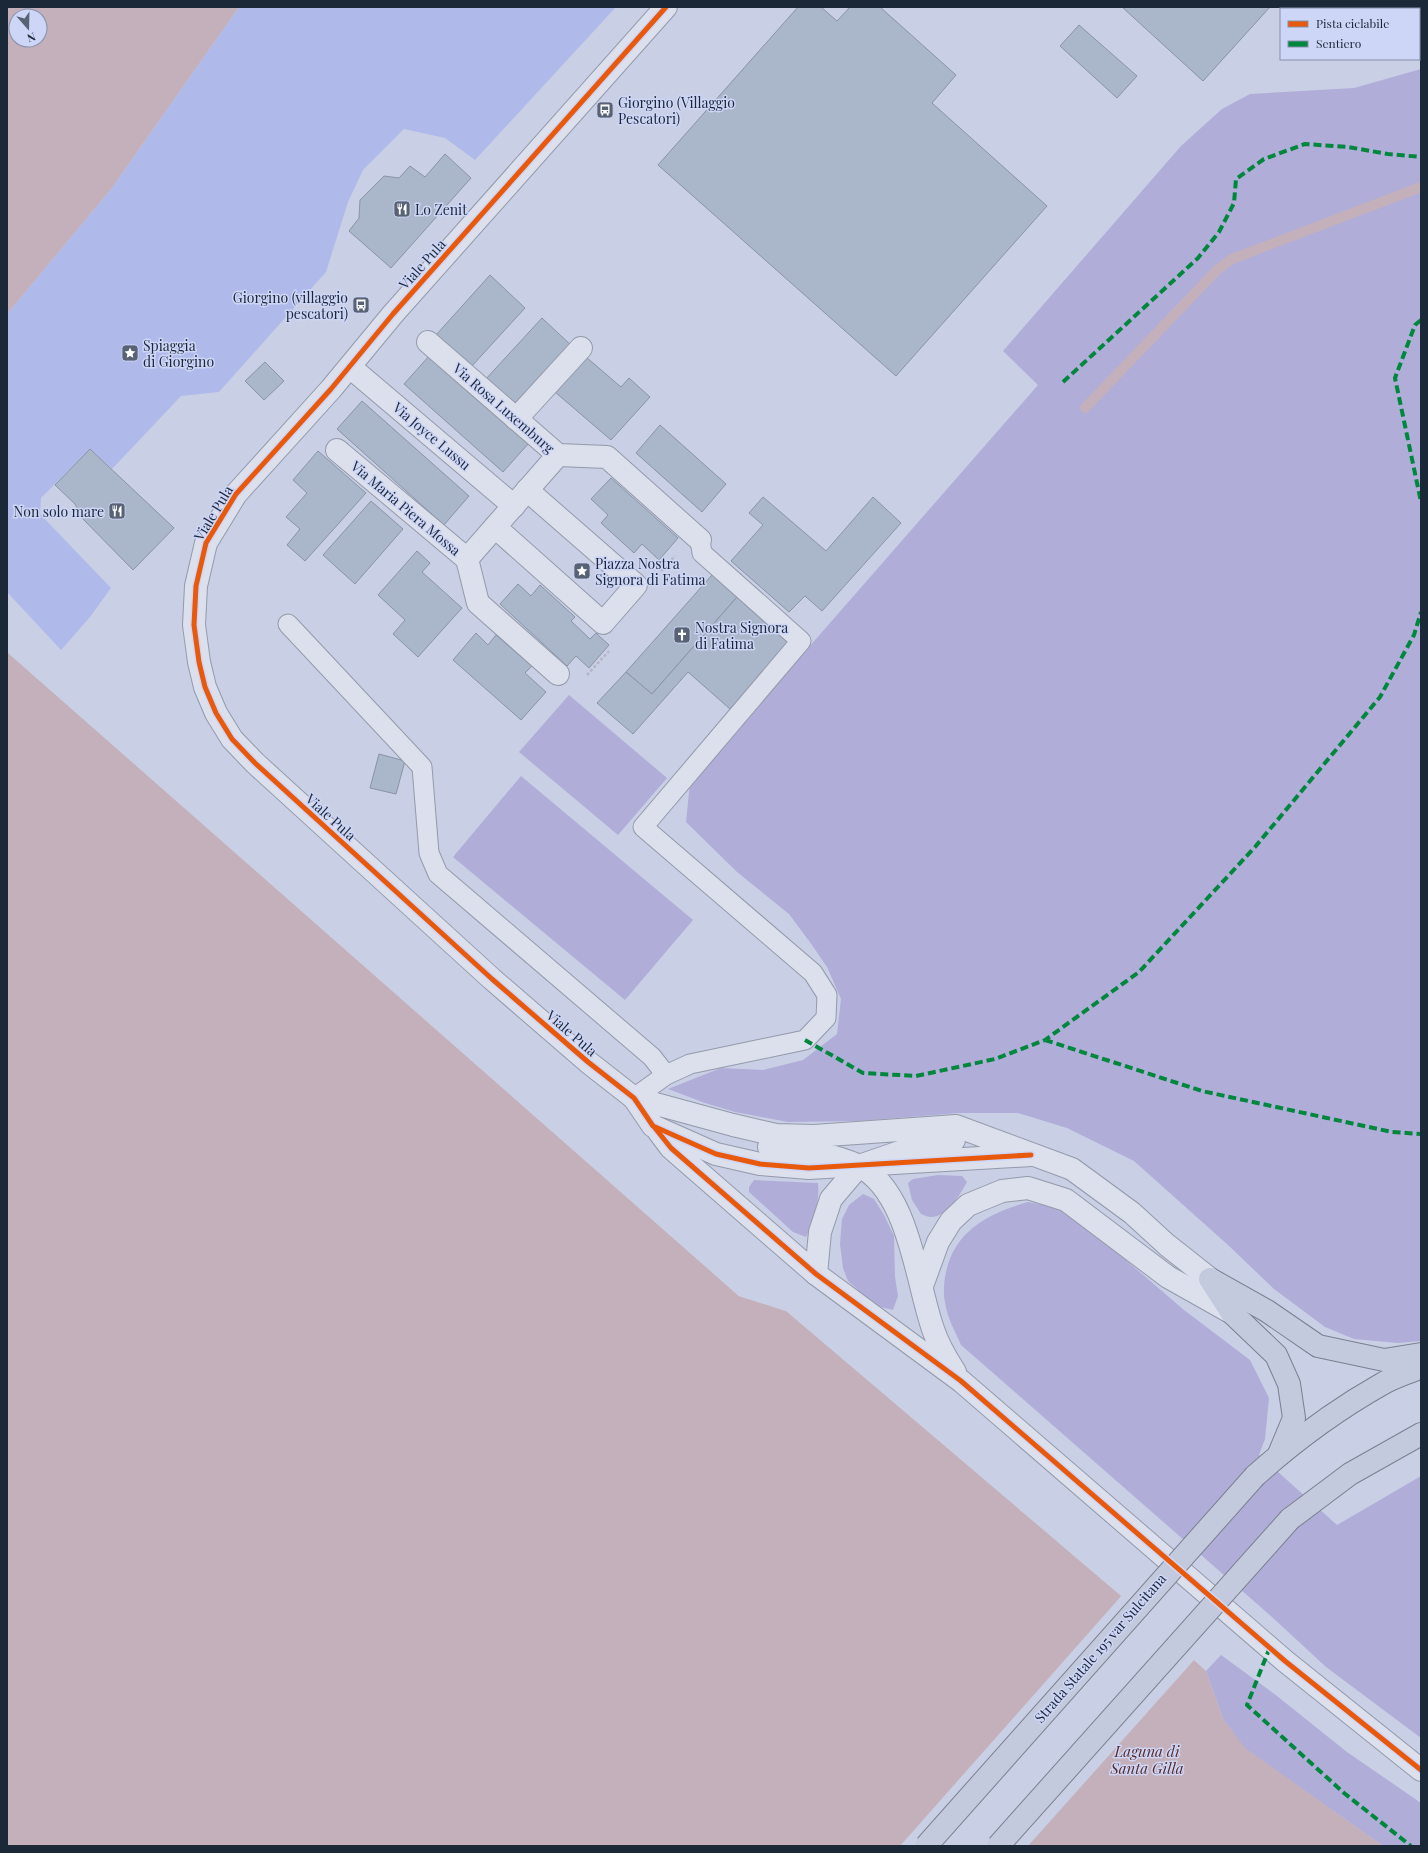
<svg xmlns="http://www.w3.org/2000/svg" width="1428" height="1853" viewBox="0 0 1428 1853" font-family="'Playfair Display',serif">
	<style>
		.green { fill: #b1add9 }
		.sand { fill: #afbaea }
		.water { fill: #c4b0ba; fill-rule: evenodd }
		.pier { fill: #c9cfe5 }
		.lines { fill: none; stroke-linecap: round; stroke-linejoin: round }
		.stream { stroke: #c4b0ba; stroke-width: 10 }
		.building { fill: #aab6c9; stroke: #8994a5 }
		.service-casing { stroke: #939aaa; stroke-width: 21 }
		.minor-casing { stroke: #939aaa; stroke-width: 24 }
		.tertiary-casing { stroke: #939aaa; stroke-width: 24 }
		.trunk-casing { stroke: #7a808f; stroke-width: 24 }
		.path { stroke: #b3b7c5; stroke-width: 2.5; stroke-dasharray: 3 2; stroke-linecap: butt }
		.service { stroke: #dcdfec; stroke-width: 19 }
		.minor { stroke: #dcdfec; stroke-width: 22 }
		.tertiary { stroke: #dcdfec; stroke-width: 22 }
		.trunk { stroke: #c3cade; stroke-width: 22 }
		.trunk-bridge-casing { stroke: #7a808f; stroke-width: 24; stroke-linecap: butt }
		.trunk-bridge { stroke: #c3cade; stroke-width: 22 }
		.quiet { stroke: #00873e; stroke-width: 4; stroke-dasharray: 8 4; stroke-linecap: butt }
		.cycleway-casing { stroke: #ced6f7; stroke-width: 8 }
		.cycleway { stroke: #e8590c; stroke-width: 5 }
		.labels { text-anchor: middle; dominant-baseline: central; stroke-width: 3; stroke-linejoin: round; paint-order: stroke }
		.poi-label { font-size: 14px; fill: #1b2838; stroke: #ced6f7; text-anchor: start }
		.street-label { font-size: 14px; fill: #1b2838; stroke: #ced6f7 }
		.water-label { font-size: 15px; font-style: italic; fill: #592a29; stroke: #ced6f7 }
	</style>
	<rect width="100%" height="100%" fill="#c9cfe5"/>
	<g class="green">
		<path d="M1421,69V1341L1398,1343L1354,1339L1325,1327L1274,1289L1228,1245L1134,1161L1067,1128L1018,1113H959L859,1121L788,1122L735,1112L705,1103L668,1089L721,1068L763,1070L803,1060L837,1034L841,999L827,967L812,945L789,914L737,872L686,822L690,783L1038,385L1003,351L1181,146L1222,109L1250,94L1354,88Z"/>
		<path d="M569,695L667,778L618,835L519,752Z"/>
		<path d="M521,776L693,920L625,1000L453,857Z"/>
		<path d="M938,1175L962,1176L967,1182C960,1194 948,1217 931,1217C928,1217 924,1215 921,1214L912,1200L908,1183L913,1179Z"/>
		<path d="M754,1180L818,1183C820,1201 814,1221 806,1237L793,1232L749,1192V1187Z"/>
		<path d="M863,1194L874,1199L884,1215L894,1236L895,1277L898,1296L893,1310L876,1306L848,1281L843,1268L840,1244L842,1219L849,1205Z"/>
		<path d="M1028,1202L1055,1207L1077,1218L1184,1310L1250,1360L1269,1398L1265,1439L1259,1455L1337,1525L1421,1476V1738L1326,1667L1272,1617L961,1345C955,1331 947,1318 945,1302C943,1293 944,1281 946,1272C955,1230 990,1213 1028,1202Z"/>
		<path d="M1221,1655L1277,1696L1347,1752L1421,1803V1846H1383L1244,1748L1223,1719L1206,1671Z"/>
	</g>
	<path class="sand" d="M239,7H616L475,160L445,138L404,129L363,170L348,202L326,272L219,392L181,396L112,469L90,449L41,498L40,514L111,588L90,617L61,650L7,592V314L111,189Z"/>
	<g class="water">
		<path d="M7,7H239L111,189L7,314ZM16,16H40V40H16Z"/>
		<path d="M7,652L739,1296L786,1311L1154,1624L1206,1671L1223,1719L1245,1748L1383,1846H7Z"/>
	</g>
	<g class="pier">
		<path d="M7,650L740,1294L783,1308L786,1311L739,1296L7,652Z"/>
		<path d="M1123,1594L1195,1659L1028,1846H900Z"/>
	</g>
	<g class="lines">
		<path class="stream" d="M1085,408L1217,270L1232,259L1421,187"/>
	</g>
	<g class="building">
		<path d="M798,7H821L837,21L850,7H880L956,75L932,103L1047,206L896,376L658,165Z"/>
		<path d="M1122,7H1270L1203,81Z"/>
		<path d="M1079,25L1137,76L1117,98L1060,46Z"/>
		<path d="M445,154L471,178L391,268L349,231L359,218L360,200L384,176L399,178L410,166L425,177Z"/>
		<path d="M490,275L525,308L471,367L436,335Z"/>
		<path d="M542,318L574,348L516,409L484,381Z"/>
		<path d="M430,355L529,443L503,472L404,384Z"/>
		<path d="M586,357L621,387L629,378L650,397L611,440L555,392Z"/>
		<path d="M265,362L284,381L264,400L245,381Z"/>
		<path d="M362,401L469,496L444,525L337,429Z"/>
		<path d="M660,425L726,484L702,512L636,453Z"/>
		<path d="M90,449L174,528L133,570L82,518L75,504L55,485Z"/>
		<path d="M318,451L366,493L305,561L287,545L300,529L286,517L307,493L293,480Z"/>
		<path d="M611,478L678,538L659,560L642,544L634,553L601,523L608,515L591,499Z"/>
		<path d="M763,497L826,551L873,497L901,523L822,611L805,596L789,612L731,561L763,525L749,513Z"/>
		<path d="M371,501L403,529L355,584L323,555Z"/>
		<path d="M417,551L430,563L422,572L462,608L418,657L393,634L405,620L378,595Z"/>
		<path d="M712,575L737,597L652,694L626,672Z"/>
		<path d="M518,584L531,596L540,585L575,617L571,621L590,639L596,633L609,645L589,668L576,656L567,666L500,604Z"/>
		<path d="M737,597L789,642L730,709L688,672L633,734L597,703L626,672L652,694Z"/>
		<path d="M476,633L488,645L496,635L532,666L525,673L546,692L521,720L453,660Z"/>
		<path d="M379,754L405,761L396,794L370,788Z"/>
	</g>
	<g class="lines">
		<g class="service-casing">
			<g id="service">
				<path d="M288,624L422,767L429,853L438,874L652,1057L666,1075"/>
				<path d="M634,1098L666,1075L690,1064L805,1040L826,1018L827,995L813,973L643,827L801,641L702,553L700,540"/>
			</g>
		</g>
		<g class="minor-casing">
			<g id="minor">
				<path d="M428,342L558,455L607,457L700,540"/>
				<path d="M350,367L514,506"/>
				<path d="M516,419L581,348"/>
				<path d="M337,450L467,559L478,603L558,674"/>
				<path d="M495,527L603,623L636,585L527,490"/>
				<path d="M467,559L558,455"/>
			</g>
		</g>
		<g class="tertiary-casing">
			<g id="tertiary">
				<path d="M666,7L393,314L331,389L236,494L206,543L196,586L194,625L199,662L205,687L216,713L232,739L255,763L492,979L588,1062L634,1098L653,1126L716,1154L760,1164L809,1168L1031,1155"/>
				<path d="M634,1098L733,1125L776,1135L814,1136L956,1126L1072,1169L1132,1213L1167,1245L1210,1279"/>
				<path d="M659,1132L671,1148L816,1274L961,1381L1285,1661L1421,1770"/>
				<path d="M769,1147C799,1151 829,1152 857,1165C909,1189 916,1281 933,1329C938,1345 946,1358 955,1372"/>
				<path d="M816,1274L820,1232L831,1199L859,1166L926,1143L954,1140"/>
				<path d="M922,1286L938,1242L951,1221L968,1205L1002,1191L1028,1188L1066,1200L1168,1277L1232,1313"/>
			</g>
		</g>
		<g class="trunk-casing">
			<g id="trunk">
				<path d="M1210,1279L1267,1311L1318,1346L1384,1360L1421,1354"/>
				<path d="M1212,1282L1232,1313L1276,1355L1289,1384L1294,1418L1279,1454"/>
				<path d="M1255,1476C1294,1441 1336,1410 1382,1384C1394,1377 1408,1373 1421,1367"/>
				<path d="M1290,1519L1350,1474L1421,1434"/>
			</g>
		</g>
		<g class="path">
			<path d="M661,571L675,556"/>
			<path d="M587,675L609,651"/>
		</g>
		<use href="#service" class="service"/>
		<use href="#minor" class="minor"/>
		<use href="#tertiary" class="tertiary"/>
		<use href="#trunk" class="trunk"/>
		<g class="trunk-bridge-casing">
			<g id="trunk-bridge">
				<path d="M926,1846L1255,1476"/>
				<path d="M998,1846L1290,1519"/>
			</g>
		</g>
		<use href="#trunk-bridge" class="trunk-bridge"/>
		<g class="quiet">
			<path d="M1421,320L1415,325L1395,378L1421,502"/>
			<path d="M1063,382L1198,258L1219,232L1234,203L1236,179L1264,159L1305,144L1348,147L1388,154L1421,157"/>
			<path d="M805,1040L863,1073L916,1076L995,1059L1045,1040L1139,972L1255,847L1380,697L1414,635L1421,612"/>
			<path d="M1045,1040L1202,1091L1392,1132L1421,1134"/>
			<path d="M1270,1647L1247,1705L1344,1793L1411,1846"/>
		</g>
		<g class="cycleway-casing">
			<g id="cycleway">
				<path d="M666,7L393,314L331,389L236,494L206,543L196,586L194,625L199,662L205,687L216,713L232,739L255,763L492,979L588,1062L634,1098L653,1126L716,1154L760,1164L809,1168L1031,1155"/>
				<path d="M655,1128L671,1148L816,1274L961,1381L1285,1661L1421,1770"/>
			</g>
		</g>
		<use href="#cycleway" class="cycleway"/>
	</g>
	<defs>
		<g id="bus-square" transform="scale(0.9)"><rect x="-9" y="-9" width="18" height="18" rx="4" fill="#586275" stroke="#ced6f7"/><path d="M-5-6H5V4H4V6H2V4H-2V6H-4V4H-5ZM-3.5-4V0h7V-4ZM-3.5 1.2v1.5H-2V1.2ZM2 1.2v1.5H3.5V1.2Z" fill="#fff"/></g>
		<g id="restaurant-square" transform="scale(0.9)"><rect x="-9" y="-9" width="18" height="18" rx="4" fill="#586275" stroke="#ced6f7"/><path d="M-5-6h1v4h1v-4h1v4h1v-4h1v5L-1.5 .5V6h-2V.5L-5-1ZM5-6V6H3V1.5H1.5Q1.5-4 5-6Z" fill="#fff"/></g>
		<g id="sight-square" transform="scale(0.9)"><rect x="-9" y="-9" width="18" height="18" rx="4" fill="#586275" stroke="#ced6f7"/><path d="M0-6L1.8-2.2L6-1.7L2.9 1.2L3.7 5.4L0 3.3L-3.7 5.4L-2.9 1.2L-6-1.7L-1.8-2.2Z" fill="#fff"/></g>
		<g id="church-square" transform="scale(0.9)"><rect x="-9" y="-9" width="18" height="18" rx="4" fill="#586275" stroke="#ced6f7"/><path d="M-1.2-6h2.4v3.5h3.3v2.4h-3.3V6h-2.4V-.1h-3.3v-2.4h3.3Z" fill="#fff"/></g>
	</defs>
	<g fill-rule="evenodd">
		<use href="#bus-square" x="605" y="110"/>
		<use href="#restaurant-square" x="402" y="209"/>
		<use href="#bus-square" x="361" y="305"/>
		<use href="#sight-square" x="130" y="353"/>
		<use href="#restaurant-square" x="117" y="511"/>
		<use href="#sight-square" x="582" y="571"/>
		<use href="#church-square" x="682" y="635"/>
	</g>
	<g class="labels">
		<g class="poi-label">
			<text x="618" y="102">Giorgino (Villaggio<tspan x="618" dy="16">Pescatori)</tspan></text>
			<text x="415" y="209">Lo Zenit</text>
			<text x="348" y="297" text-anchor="end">Giorgino (villaggio<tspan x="348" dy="16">pescatori)</tspan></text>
			<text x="143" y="345">Spiaggia<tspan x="143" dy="16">di Giorgino</tspan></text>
			<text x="104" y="511" text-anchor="end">Non solo mare</text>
			<text x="595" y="563">Piazza Nostra<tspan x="595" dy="16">Signora di Fatima</tspan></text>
			<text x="695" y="627">Nostra Signora<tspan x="695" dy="16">di Fatima</tspan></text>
		</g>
		<g class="street-label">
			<text transform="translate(422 264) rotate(-48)">Viale Pula</text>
			<text transform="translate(504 408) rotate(41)">Via Rosa Luxemburg</text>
			<text transform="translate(432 436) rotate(40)">Via Joyce Lussu</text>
			<text transform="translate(406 508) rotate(40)">Via Maria Piera Mossa</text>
			<text transform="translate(213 513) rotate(-59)">Viale Pula</text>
			<text transform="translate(331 817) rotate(42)">Viale Pula</text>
			<text transform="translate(572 1033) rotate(41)">Viale Pula</text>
			<text transform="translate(1100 1648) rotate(-49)">Strada Statale 195 var Sulcitana</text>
		</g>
		<g class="water-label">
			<text x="1147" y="1751">Laguna di<tspan x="1147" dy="17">Santa Gilla</tspan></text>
		</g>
	</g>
	<rect width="1428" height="1853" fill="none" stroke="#1b2838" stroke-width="16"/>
	<rect x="1280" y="8" width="140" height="52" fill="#ced6f7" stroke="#8690ab"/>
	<rect x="1288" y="21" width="20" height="6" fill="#e8590c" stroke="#8690ab"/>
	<text x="1316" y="28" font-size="12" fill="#1b2838">Pista ciclabile</text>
	<rect x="1288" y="41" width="20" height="6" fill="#00873e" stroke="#8690ab"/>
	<text x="1316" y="48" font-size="12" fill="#1b2838">Sentiero</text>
	<g transform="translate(28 28) rotate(160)"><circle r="19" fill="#ced6f7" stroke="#8690ab"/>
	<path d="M0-3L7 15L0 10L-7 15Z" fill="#586275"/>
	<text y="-6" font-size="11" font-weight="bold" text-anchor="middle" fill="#1b2838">N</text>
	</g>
</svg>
